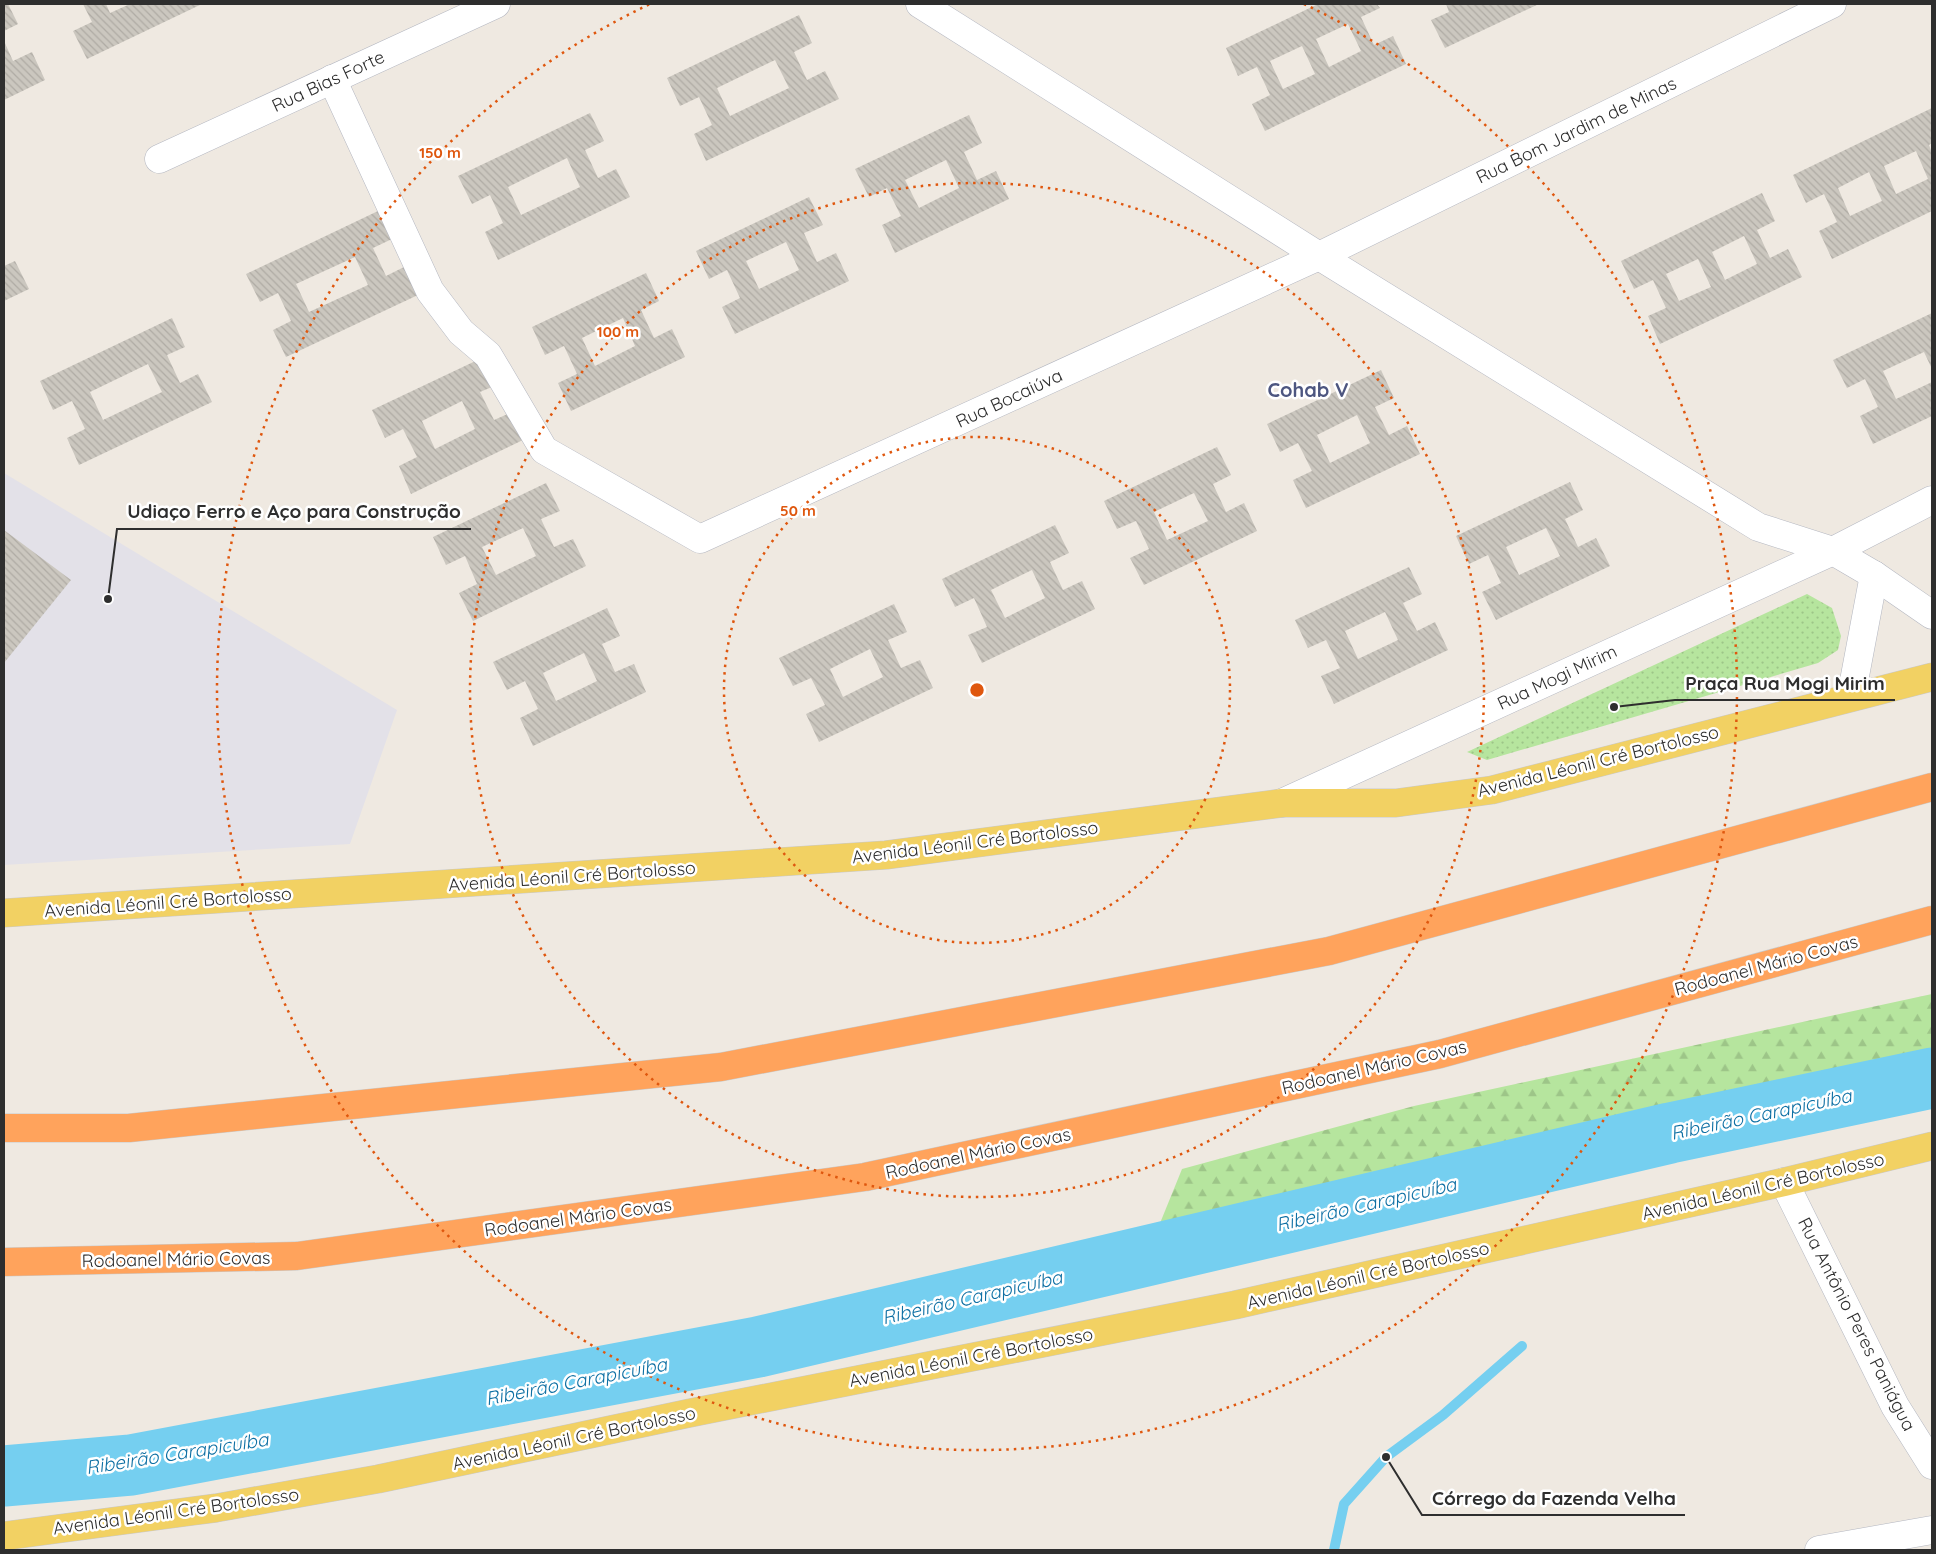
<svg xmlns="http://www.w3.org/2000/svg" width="1936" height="1554" viewBox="0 0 1936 1554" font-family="Quicksand,sans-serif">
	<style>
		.industrial { fill: #e3e1e8 }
		.forest { fill: url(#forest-firs) }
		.park { fill: url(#park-dots) }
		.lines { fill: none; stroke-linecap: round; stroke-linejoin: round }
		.stream { stroke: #75cff0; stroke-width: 10 }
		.river { stroke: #75cff0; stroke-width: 61 }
		.building { fill: url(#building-back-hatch); fill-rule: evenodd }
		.minor-casing { stroke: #b4b7c1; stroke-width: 29 }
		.major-casing { stroke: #c9c9c9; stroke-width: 29 }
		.highway-casing { stroke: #c9c9c9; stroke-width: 29 }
		.minor { stroke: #fff; stroke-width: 28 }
		.major { stroke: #f2d163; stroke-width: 28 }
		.highway { stroke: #ffa35c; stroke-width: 28 }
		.ring { fill: none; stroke: #df570e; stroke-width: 2.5; stroke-dasharray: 2.5 5 }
		.labels { text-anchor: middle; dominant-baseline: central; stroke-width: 5; stroke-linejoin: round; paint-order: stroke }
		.street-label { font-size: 18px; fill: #2e2e2e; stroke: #fff }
		.water-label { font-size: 19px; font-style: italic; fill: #0d6fa3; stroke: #fff }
		.quarter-label { font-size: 20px; font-weight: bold; fill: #4d5680; stroke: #fff }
		.centre { fill: #df570e; stroke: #fff; stroke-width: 2.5 }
		.ring-label { font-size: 15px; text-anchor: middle; font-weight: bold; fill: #df570e; stroke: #fff; stroke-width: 5; stroke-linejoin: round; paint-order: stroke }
		.leader { fill: none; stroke: #2e2e2e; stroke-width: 2 }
		.callout-dot { fill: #2e2e2e; stroke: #fff; stroke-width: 2 }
		.callout-label { font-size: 19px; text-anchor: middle; font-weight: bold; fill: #2e2e2e; stroke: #fff; stroke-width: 5; stroke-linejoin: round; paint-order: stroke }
	</style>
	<defs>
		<pattern id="forest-firs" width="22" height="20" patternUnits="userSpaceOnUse" patternTransform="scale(1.25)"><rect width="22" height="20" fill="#b6e59e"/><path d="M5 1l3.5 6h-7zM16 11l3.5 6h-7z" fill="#9dc588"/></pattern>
		<pattern id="park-dots" width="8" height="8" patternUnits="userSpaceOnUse" patternTransform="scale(1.25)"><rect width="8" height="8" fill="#b6e59e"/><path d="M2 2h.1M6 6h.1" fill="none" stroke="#9dc588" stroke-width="1.8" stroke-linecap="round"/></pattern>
		<pattern id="building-back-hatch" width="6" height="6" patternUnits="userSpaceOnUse" patternTransform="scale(1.25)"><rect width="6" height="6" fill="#cbc7bf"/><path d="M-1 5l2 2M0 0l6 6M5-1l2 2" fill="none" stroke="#afaba4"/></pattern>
	</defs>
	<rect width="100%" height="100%" fill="#efe9e1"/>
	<path class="industrial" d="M4,473L397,710L350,844L4,865Z"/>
	<path class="forest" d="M1932,994V1064L1156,1233L1182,1169L1414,1106Z"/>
	<path class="park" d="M1807,594L1832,608L1841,636L1838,650L1818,663L1487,760L1467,752Z"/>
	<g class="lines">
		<path class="stream" d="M1334,1550L1344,1504L1386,1457L1443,1415L1522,1346"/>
		<path class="river" d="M4,1476L131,1465L758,1347L1670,1133L1932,1078"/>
	</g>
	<g class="building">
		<path d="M4,4H8L18,24L4,31Z"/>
		<path d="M83,4H106L110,13L130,4H202L87,59L73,31L92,22Z"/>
		<path d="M1318,4H1377L1380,8L1361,17L1374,45L1393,36L1406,64L1265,131L1252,104L1270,95L1257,67L1238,76L1226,48ZM1348,24L1361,51L1329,67L1316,39ZM1302,46L1315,74L1283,89L1270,61Z"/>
		<path d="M1446,4L1463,5L1539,4L1445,48L1431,20L1449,12Z"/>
		<path d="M799,15L812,43L794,52L807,80L825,71L839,99L706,161L694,134L712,125L699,97L680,106L667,78ZM775,60L789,88L730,116L717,88Z"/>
		<path d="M4,41L13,61L32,52L45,80L4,100Z"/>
		<path d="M1932,108V143L1929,145L1932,153V211L1832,259L1819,231L1837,222L1824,194L1806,203L1793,175ZM1916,151L1928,179L1896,194L1884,166ZM1869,172L1882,201L1850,216L1838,188Z"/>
		<path d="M590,113L604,141L585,150L598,178L616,169L630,197L498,260L485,232L503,223L490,195L472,204L458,176ZM567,158L580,187L521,215L508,187Z"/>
		<path d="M969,115L982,143L964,152L977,180L996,171L1009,199L895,253L882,225L901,216L887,188L869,197L855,169ZM946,160L959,188L919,208L905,180Z"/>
		<path d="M1762,193L1775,221L1757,230L1770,258L1788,249L1802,277L1660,344L1648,316L1666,308L1653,280L1634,289L1621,261ZM1744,236L1757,264L1725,280L1712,252ZM1698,259L1711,287L1679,301L1666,274Z"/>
		<path d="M809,197L823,225L804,233L817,262L836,253L849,281L735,334L722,307L740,298L727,270L709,279L696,251ZM786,242L799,270L759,289L746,261Z"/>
		<path d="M378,211L392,239L373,248L386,276L404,267L418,295L286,357L273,330L291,321L278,293L260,302L246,274ZM355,257L368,285L309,312L296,284Z"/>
		<path d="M15,261L29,289L4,301V266Z"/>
		<path d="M646,273L659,301L641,310L654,338L672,329L685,357L571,411L558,383L577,374L564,346L545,355L532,327ZM623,318L635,346L595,366L582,338Z"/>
		<path d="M1932,313V369L1924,352L1883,371L1896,399L1932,382V416L1873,444L1860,416L1878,407L1865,379L1847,388L1833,360Z"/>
		<path d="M172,318L185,347L167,355L180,383L198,374L212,402L79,465L67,438L85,429L72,401L53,410L40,381ZM148,364L162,392L103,420L90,392Z"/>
		<path d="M486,356L499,384L480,392L494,420L512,412L525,439L411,494L399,466L417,457L403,429L385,438L372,410ZM462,401L475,429L435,449L422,421Z"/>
		<path d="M1381,370L1394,398L1375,407L1389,435L1407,426L1420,454L1306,508L1293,480L1312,471L1298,443L1280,452L1267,424ZM1357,415L1370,443L1330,463L1317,435Z"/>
		<path d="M1217,447L1231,475L1213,484L1226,512L1244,503L1257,531L1144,585L1130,558L1149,549L1136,521L1117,529L1104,501ZM1194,493L1208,521L1167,540L1154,512Z"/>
		<path d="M1570,482L1583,510L1565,519L1578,547L1596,538L1610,566L1496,620L1482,592L1501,583L1488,555L1469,564L1456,536ZM1546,528L1560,556L1519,575L1506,547Z"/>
		<path d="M546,483L560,511L541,519L554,547L573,539L586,566L473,621L459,593L477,584L465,556L446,565L433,537ZM523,528L536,556L496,575L482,547Z"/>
		<path d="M1055,525L1069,553L1050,562L1063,590L1082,581L1095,609L982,663L968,635L987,627L974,598L955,607L942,579ZM1032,570L1045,598L1005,618L991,590Z"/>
		<path d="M4,530L71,580L4,663Z"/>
		<path d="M1409,567L1422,594L1403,603L1417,631L1435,622L1448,650L1334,704L1321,676L1340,668L1326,640L1308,648L1295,620ZM1385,612L1398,640L1358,659L1345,631Z"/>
		<path d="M894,604L907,632L888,640L901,668L920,660L933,688L819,742L806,714L825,705L811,678L793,686L779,658ZM870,649L883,677L843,697L830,669Z"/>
		<path d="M607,608L620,636L602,644L615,672L634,664L646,692L533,746L520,718L538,709L525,681L507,690L493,662ZM584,653L597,681L556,701L543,673Z"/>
	</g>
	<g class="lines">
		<g class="minor-casing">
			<g id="minor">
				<path d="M920,4L1319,256L1758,527L1833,551L1874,575L1932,615"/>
				<path d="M332,79L430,291L461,332L488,355L544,450L700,539L1319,256L1832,4"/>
				<path d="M159,159L496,4"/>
				<path d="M1851,697L1874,575"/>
				<path d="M1282,803L1833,551L1932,500"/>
				<path d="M1784,1182L1895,1406L1932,1465"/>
				<path d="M1819,1550L1932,1530"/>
			</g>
		</g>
		<g class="major-casing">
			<g id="major">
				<path d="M4,913L886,855L1282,803H1396L1492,790L1932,677"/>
				<path d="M4,1536L216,1508L378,1479L690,1413L1235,1305L1784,1182L1932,1146"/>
			</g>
		</g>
		<g class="highway-casing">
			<g id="highway">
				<path d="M4,1128H129L721,1067L1329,951L1932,787"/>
				<path d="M4,1262L297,1256L865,1177L1440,1054L1932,920"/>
			</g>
		</g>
		<use href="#minor" class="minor"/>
		<use href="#major" class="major"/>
		<use href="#highway" class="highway"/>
	</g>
	<g class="ring">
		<circle cx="977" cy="690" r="253"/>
		<circle cx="977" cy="690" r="507"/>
		<path d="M1304 4A760 760 0 1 1 650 4"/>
	</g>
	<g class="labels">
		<g class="street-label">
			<text transform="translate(328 81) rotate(-25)">Rua Bias Forte</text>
			<text transform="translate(1576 130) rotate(-26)">Rua Bom Jardim de Minas</text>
			<text transform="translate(1009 398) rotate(-25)">Rua Bocaiúva</text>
			<text transform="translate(1557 677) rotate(-25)">Rua Mogi Mirim</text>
			<text transform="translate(1598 761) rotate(-14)">Avenida Léonil Cré Bortolosso</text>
			<text transform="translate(975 842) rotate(-7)">Avenida Léonil Cré Bortolosso</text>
			<text transform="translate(572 876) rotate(-4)">Avenida Léonil Cré Bortolosso</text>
			<text transform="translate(168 902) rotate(-4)">Avenida Léonil Cré Bortolosso</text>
			<text transform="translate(1766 965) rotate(-15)">Rodoanel Mário Covas</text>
			<text transform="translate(1374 1067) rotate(-13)">Rodoanel Mário Covas</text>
			<text transform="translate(978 1153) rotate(-12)">Rodoanel Mário Covas</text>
			<text transform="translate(1763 1186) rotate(-13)">Avenida Léonil Cré Bortolosso</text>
			<text transform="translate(578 1217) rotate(-8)">Rodoanel Mário Covas</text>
			<text transform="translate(176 1259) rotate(-1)">Rodoanel Mário Covas</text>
			<text transform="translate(1368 1275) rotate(-13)">Avenida Léonil Cré Bortolosso</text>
			<text transform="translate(1857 1324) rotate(63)">Rua Antônio Peres Paniágua</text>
			<text transform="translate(971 1357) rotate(-11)">Avenida Léonil Cré Bortolosso</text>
			<text transform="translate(574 1438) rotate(-12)">Avenida Léonil Cré Bortolosso</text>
			<text transform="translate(176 1511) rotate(-8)">Avenida Léonil Cré Bortolosso</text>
		</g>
		<g class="water-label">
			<text transform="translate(1761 1114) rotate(-12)">Ribeirão Carapicuíba</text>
			<text transform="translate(1366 1204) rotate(-13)">Ribeirão Carapicuíba</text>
			<text transform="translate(972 1297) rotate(-13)">Ribeirão Carapicuíba</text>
			<text transform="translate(576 1381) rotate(-11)">Ribeirão Carapicuíba</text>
			<text transform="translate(177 1453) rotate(-9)">Ribeirão Carapicuíba</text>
		</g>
		<g class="quarter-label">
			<text x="1308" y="389">Cohab V</text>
		</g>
	</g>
	<circle cx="977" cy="690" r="8" class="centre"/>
	<g class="ring-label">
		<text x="440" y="158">150 m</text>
		<text x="618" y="337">100 m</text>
		<text x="798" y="516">50 m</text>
	</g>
	<path class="leader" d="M108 599L117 529H471M1614 707L1675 700H1895M1386 1457L1422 1515H1685"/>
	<g class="callout-dot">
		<circle cx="108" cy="599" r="5"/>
		<circle cx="1614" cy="707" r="5"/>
		<circle cx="1386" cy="1457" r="5"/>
	</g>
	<g class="callout-label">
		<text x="294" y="518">Udiaço Ferro e Aço para Construção</text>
		<text x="1785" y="690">Praça Rua Mogi Mirim</text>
		<text x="1554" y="1505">Córrego da Fazenda Velha</text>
	</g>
	<rect width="1936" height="1554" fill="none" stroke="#2e2e2e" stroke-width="10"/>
</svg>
